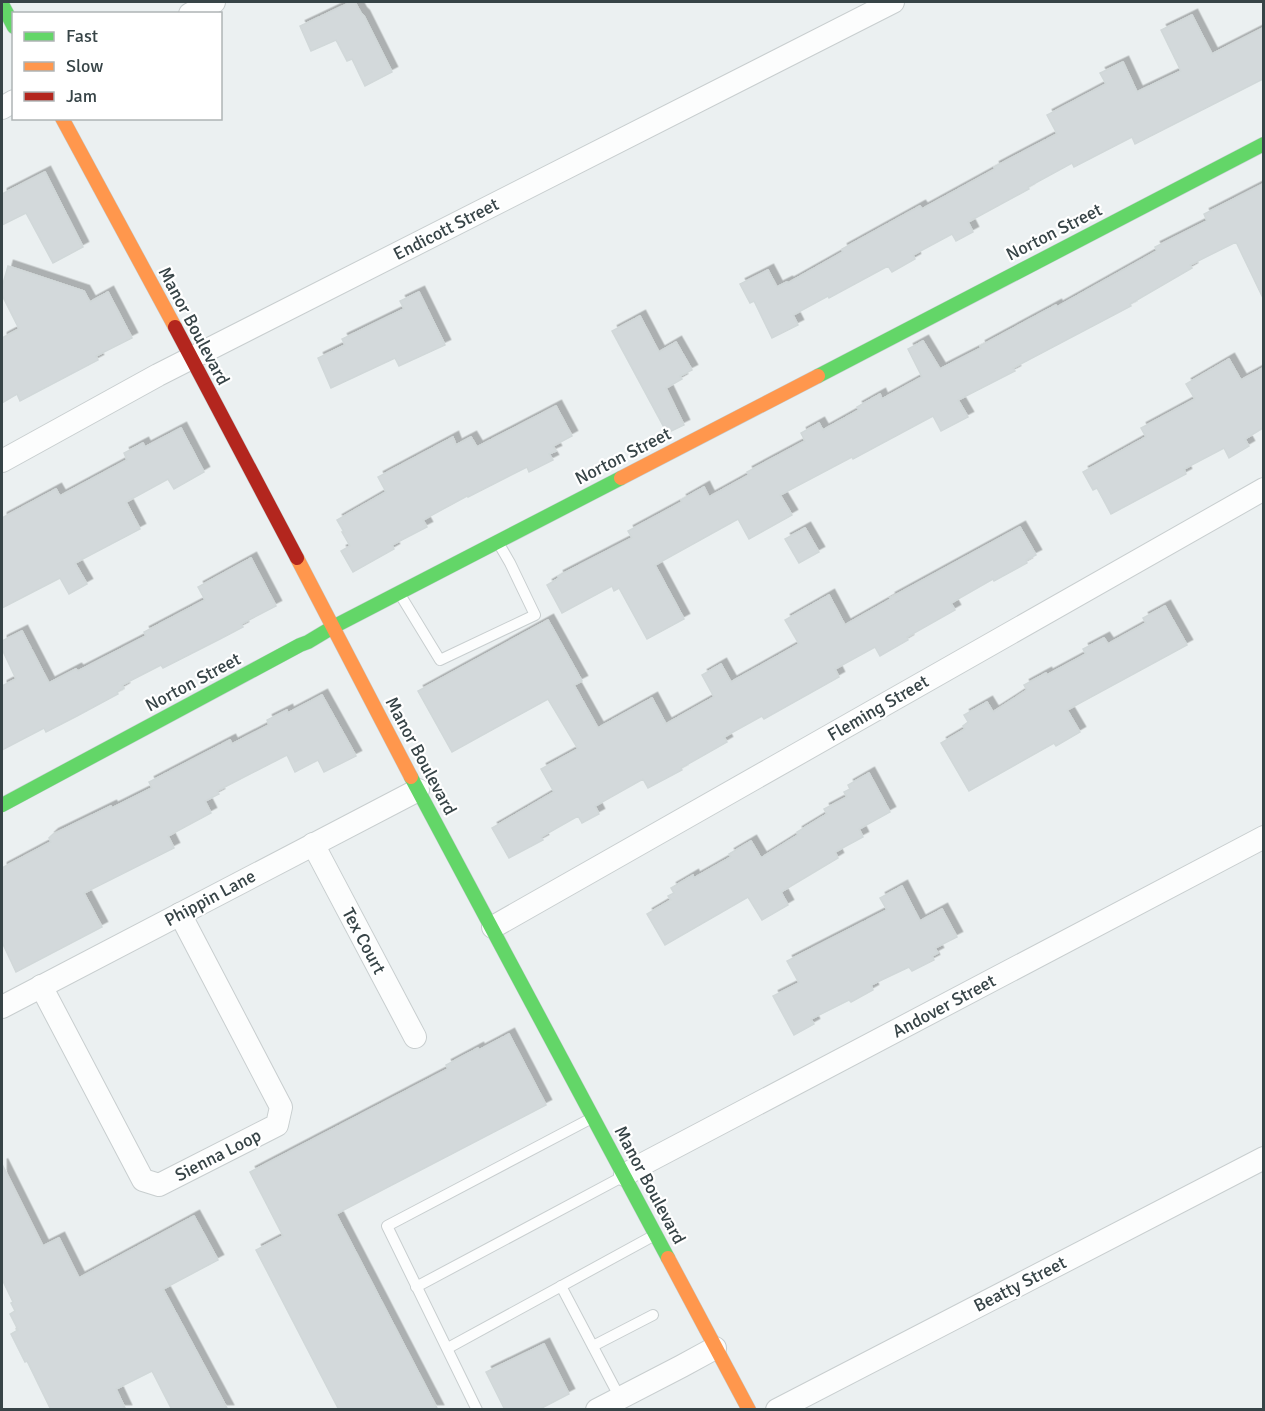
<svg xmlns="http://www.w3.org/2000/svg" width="1265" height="1411" viewBox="0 0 1265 1411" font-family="Signika,sans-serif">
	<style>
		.building { fill: #d3d9db; stroke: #d1d8d9; stroke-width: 1.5; filter: url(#shadow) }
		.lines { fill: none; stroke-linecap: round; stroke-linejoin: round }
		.lane-casing { stroke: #c8cecf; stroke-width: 12 }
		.street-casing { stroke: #c8cecf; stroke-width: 24 }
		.fast-casing { stroke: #c4ced1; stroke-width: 15 }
		.slow-casing { stroke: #c4ced1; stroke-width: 15 }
		.jam-casing { stroke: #c4ced1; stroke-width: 15 }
		.lane { stroke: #fcfdfd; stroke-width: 10 }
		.street { stroke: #fcfdfd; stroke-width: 22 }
		.fast { stroke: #63d668; stroke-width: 14 }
		.slow { stroke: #ff974d; stroke-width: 14 }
		.jam { stroke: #b3261e; stroke-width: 14 }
		.labels { text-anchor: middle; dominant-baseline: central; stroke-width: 4.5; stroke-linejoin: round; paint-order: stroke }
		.street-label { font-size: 18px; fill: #374447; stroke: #fff }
	</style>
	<defs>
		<filter id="shadow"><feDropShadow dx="5.5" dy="-5.5" stdDeviation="0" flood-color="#0004"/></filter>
	</defs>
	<rect width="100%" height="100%" fill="#ebf0f1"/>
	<g class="building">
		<path d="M351,2H355L361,13L364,16L392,72L365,86L352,59L347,61L336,40L311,51L300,26Z"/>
		<path d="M1192,15L1212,54L1263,28V79L1135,144L1132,137L1074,167L1072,163L1028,187L1029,189L968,222L973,232L956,241L952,234L913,255L915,259L892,272L888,266L829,298L828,296L793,315L798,325L772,338L754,301L750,303L740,284L768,270L777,287L787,282L788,283L843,252L842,249L920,206L922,209L995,169L994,167L1057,134L1047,115L1106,84L1100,73L1123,62L1137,92L1181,71L1161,30Z"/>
		<path d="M45,172L83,247L53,263L26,213L2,225V194Z"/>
		<path d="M1263,184V298L1236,242L1190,265L1192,268L1130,304L1131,306L1013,368L1015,371L958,400L968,417L941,431L933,416L853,459L852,457L780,495L792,515L749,539L738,519L655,565L684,619L647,639L619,588L614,591L612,586L562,613L547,585L559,578L558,576L632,538L628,531L682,502L681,500L704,487L709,497L749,475L747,472L805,441L801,433L819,423L823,430L859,410L857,407L880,394L882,399L922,377L908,349L923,341L940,369L981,348L980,346L1056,305L1057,307L1157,251L1155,247L1207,221L1204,214Z"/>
		<path d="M8,266L84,291L90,302L108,292L132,338L96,356L98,360L20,401L17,394L2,403V338L19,329L2,295V287Z"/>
		<path d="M419,292L445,345L399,366L395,358L331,388L318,358L345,345L342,339L404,309L400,301Z"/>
		<path d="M640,316L659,352L676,342L692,370L680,376L682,379L666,388L684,425L667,433L612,331Z"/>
		<path d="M1229,359L1241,380L1263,368V428L1245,439L1249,446L1229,458L1224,448L1184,469L1186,474L1111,514L1097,488L1093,490L1083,472L1146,437L1141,428L1195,399L1186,384Z"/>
		<path d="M556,406L572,436L553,446L556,451L549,454L553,460L529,472L527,467L468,497L467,496L423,520L427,527L392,545L394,549L353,572L341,551L350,546L342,532H344L337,520L386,492L378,477L453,437L456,445L471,437L477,447Z"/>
		<path d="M181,428L204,472L174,489L168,479L126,502L140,529L75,563L87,584L69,594L60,578L2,608V518L56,489L60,496L127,460L124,453L143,443L145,447Z"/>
		<path d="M1020,527L1036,555L1026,560L1027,563L994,581L993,579L951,603L955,610L907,637L908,640L880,656L875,647L835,669L839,677L764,719L762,716L724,737L727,742L681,768L682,770L648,788L643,779L595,806L599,814L582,823L578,816L541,837L543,840L509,858L492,828L554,792L541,769L578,749L548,699L452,752L418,691L548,620L582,681L574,685L598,728L652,698L666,724L714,697L702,675L721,664L731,682L799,644L785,620L829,595L845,625L891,599L890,598Z"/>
		<path d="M805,528L819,552L799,563L785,539Z"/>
		<path d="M251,558L276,606L241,624L243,627L220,639L163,668L161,665L122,685L124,688L117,692L118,694L77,716L46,732L44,728L2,750V686L16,679L2,649V641L22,631L49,683L76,669L78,671L146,636L144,632L205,600L198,587Z"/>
		<path d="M1165,606L1187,645L1067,710L1080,732L1056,746L1054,743L969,791L941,743L965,729L963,726L968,722L964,715L987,702L993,712L1027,690L1024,685L1046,673L1047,675L1086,654L1083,649L1104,638L1108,644L1146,623L1143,618Z"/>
		<path d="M322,695L356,756L324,772L318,760L295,772L287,755L217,791L219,794L205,801L211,813L168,836L174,848L84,893L102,927L16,972L2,942V868L51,842L49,838L53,834L111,806L112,808L152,788L149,782L230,740L232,744L269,725L267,720L287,710L288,713Z"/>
		<path d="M869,773L890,812L859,829L863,837L835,852L838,858L781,892L788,905L762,920L748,897L665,945L647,914L671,900L668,896L674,893L671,888L693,875L694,878L731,857L729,854L751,841L761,858L798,835L797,832L827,814L824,809L847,797L844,792L850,789L848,785Z"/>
		<path d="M902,886L920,921L942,909L957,937L935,948L938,953L932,956L934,960L912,971L909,967L871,985L873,990L851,1002L849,1000L811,1019L814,1024L794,1035L773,996L799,983L787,961L887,910L880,898Z"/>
		<path d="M509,1034L546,1105L336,1214L438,1410H339L256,1250L283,1236L250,1172L448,1069L446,1065L478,1048L479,1050Z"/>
		<path d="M2,1164L43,1246L59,1238L79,1278L194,1216L218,1260L163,1289L228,1410H172L152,1371L116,1389L126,1410H51L27,1361L25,1362L11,1334L18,1330L10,1314L15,1311L11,1303L13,1302L2,1279Z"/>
		<path d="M544,1344L569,1394L538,1410H505L486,1372Z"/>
	</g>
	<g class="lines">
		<g class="lane-casing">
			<g id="lane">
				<path d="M401,596L440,660L535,615L510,563L499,544"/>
				<path d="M561,1286L620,1398"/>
				<path d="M416,1287L622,1177"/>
				<path d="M593,1346L653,1315"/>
				<path d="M448,1348L653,1236"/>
				<path d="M477,1410L387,1226L590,1119"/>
			</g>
		</g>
		<g class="street-casing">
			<g id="street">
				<path d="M190,14L214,2"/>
				<path d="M2,108L14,101"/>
				<path d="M2,461L158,375L893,2"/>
				<path d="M313,844L415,1037"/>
				<path d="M493,927L1264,489"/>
				<path d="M41,986L143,1180L159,1185L277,1125L281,1107L180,914"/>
				<path d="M2,1007L418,790"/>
				<path d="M625,1175L643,1164L1264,837"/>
				<path d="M597,1410L682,1366L715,1348"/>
				<path d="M777,1410L1264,1158"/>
			</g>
		</g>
		<g class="fast-casing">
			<g id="fast">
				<path d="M2,4L14,27"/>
				<path d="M818,376L1264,144"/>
				<path d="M411,777L668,1258"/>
				<path d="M2,805L300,645L308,642L333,627L621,478"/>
			</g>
		</g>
		<g class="slow-casing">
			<g id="slow">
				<path d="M62,118L175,327"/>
				<path d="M621,478L818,376"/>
				<path d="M297,558L411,777"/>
				<path d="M668,1258L749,1410"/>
			</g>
		</g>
		<g class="jam-casing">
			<path id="jam" d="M175,327L297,558"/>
		</g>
		<use href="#lane" class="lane"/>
		<use href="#street" class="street"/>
		<use href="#fast" class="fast"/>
		<use href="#slow" class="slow"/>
		<use href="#jam" class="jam"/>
	</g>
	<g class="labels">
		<g class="street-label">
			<text transform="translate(446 229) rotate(-27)">Endicott Street</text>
			<text transform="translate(1054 232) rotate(-27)">Norton Street</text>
			<text transform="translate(194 326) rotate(62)">Manor Boulevard</text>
			<text transform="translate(623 456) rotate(-27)">Norton Street</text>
			<text transform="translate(193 682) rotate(-28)">Norton Street</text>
			<text transform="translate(878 708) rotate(-30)">Fleming Street</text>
			<text transform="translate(421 756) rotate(62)">Manor Boulevard</text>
			<text transform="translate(210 898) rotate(-28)">Phippin Lane</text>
			<text transform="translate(364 941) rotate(62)">Tex Court</text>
			<text transform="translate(944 1006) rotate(-28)">Andover Street</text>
			<text transform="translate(218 1155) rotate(-27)">Sienna Loop</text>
			<text transform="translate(650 1185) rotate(62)">Manor Boulevard</text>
			<text transform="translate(1020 1284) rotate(-27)">Beatty Street</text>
		</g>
	</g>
	<rect width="1265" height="1411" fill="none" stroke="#374447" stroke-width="6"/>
	<rect x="12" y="12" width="210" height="108" fill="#ffffff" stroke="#afb4b5" stroke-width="1.5"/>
	<rect x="24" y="32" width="30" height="9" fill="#63d668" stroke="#afb4b5" stroke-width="1.5"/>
	<text x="66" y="42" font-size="18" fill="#374447">Fast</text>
	<rect x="24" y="62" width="30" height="9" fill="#ff974d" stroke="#afb4b5" stroke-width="1.5"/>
	<text x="66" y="72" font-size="18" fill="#374447">Slow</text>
	<rect x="24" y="92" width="30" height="9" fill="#b3261e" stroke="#afb4b5" stroke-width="1.5"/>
	<text x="66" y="102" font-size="18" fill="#374447">Jam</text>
</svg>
